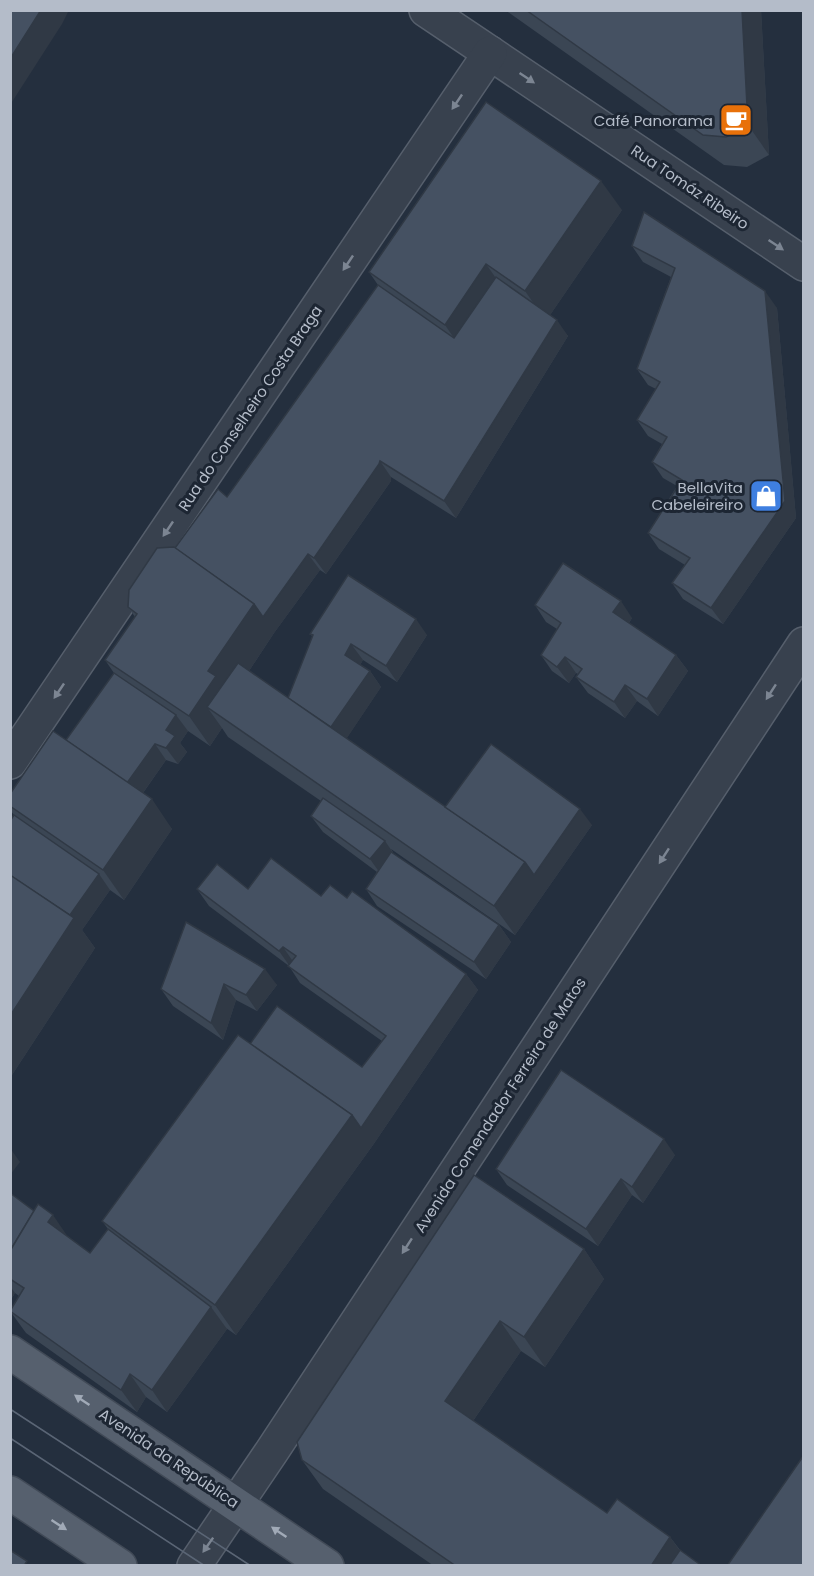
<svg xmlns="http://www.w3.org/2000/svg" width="814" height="1576" viewBox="0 0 814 1576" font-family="Poppins,sans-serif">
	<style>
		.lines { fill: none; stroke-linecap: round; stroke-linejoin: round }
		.minor-casing { stroke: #565f6c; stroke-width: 36 }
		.major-casing { stroke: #414a57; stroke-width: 36 }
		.minor { stroke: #38414e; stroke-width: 33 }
		.major { stroke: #56606e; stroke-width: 33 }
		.tram { stroke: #5a6575; stroke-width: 1.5 }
		.wall { fill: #3b4654 }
		.shaded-wall { fill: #303945 }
		.building { fill: #455162; stroke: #303945; stroke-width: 1.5 }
		.oneway { fill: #7c8592 }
		.oneway2 { fill: #a1aab7 }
		.labels { text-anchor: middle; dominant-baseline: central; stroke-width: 6; stroke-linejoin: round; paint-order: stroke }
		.poi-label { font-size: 15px; fill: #b4bcc9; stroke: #1d2633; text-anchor: end }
		.street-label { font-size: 15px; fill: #b4bcc9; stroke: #1d2633 }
	</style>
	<rect width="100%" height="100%" fill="#242f3e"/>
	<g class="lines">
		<g class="minor-casing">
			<g id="minor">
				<path d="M426,10L804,264"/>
				<path d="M10,762L490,53"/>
				<path d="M194,1566L272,1451L804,644"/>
			</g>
		</g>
		<g class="major-casing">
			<g id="major">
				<path d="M10,1352L327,1566"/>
				<path d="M10,1493L120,1566"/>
			</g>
		</g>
		<use href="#minor" class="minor"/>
		<use href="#major" class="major"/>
		<g class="tram">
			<path d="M10,1409L251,1566"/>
			<path d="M10,1438L205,1566"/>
		</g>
	</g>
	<g class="wall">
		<path d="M505,10H761L769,155L747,167L724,165Z"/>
		<path d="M622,210L550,315L568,336L456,518L391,477V481L326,574L320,570L274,633L249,671L288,698L313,637L310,634L427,635L397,682L363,660L360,665L370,671L381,687L346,739L445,807L592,825L515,935L391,849L394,854L499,925L511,942L486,979L377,906L366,889L377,872L323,832L311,816L321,801L228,737L222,728L210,746L188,731L180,743L187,752L178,764L166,760L143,793L172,829L124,900L110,890L82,930L95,948L10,1078V821L14,815L10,810V794L66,740L114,673L105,660L135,617L128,607L175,548L227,497L378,285L369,272Z"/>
		<path d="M632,246L777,308L796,518L723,624L683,599L672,583L685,565L659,549L648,533L677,486L663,478L652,462L662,444L648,436L637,420L656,389L648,385L637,369L671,277L643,262Z"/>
		<path d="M535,605L632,618L629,623L676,655L688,671L658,716L637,701L625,718L588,693L576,677L578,674L576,673L569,683L552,671L541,655L557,629L546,622Z"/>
		<path d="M197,889H248L347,898L466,974L478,990L373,1145L236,1335L226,1328L227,1329L167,1412L146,1397L137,1412L26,1333L10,1311L19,1296L15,1293L10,1301V1193L90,1253L108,1229L102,1221L250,1044L362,1067L382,1041L300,983L289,966L209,906Z"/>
		<path d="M186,922L277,985L257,1011L236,1000L223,1040L173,1006L161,989Z"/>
		<path d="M675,1155L643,1203L632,1195L598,1246L507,1185L496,1169Z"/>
		<path d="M584,1249L604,1279L545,1367L521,1351L473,1421L607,1513L670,1537L680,1550L702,1566H434L323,1489L302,1460Z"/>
	</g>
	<g class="shaded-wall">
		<path d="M41,10H69L62,24L10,105V59Z"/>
		<path d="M742,10H761L769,155L748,125Z"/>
		<path d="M601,181L622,210L546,321L525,291Z"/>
		<path d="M486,264L507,294L465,354L445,325Z"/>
		<path d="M765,291L777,308L796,518L723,624L711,608Z"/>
		<path d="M557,320L568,336L456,518L444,501Z"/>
		<path d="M380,461L391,477V481L326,574L314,558Z"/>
		<path d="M308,554L320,570L274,633L231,698L207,707L222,728L210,746L189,716L208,671L254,604Z"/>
		<path d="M621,601L632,618L625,629L613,612Z"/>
		<path d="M416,619L427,635L397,682L386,666Z"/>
		<path d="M351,644L363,660L356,671L345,655Z"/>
		<path d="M676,655L688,671L658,716L647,699Z"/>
		<path d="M565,657L576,673L569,683L557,667Z"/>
		<path d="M370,671L381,687L343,744L331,727Z"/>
		<path d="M625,685L637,701L625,718L614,702Z"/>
		<path d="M176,715L188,731L180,743L187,752L178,764L166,748V730Z"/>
		<path d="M155,744L166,760L135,804L124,788Z"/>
		<path d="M152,799L172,829L124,900L103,870Z"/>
		<path d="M580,809L592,825L515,935L494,906L525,862Z"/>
		<path d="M385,841L396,857L382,876L370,859Z"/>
		<path d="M99,874L110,890L82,930L95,948L10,1078V1016L66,921Z"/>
		<path d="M499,925L511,942L486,979L474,962Z"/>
		<path d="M283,947L294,963L291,968L279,951Z"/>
		<path d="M265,969L277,985L257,1011L246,995Z"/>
		<path d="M466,974L478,990L373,1145L236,1335L215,1305L352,1115Z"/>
		<path d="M224,984L236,1000L223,1040L211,1023Z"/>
		<path d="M664,1139L675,1155L643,1203L632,1187Z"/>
		<path d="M10,1148L20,1162L10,1175Z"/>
		<path d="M621,1179L632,1195L598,1246L586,1229Z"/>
		<path d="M53,1215L68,1237L48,1222Z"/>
		<path d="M584,1249L604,1279L545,1367L524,1337Z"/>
		<path d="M10,1286L15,1293L10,1301Z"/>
		<path d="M211,1307L227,1329L167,1412L152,1390Z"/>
		<path d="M500,1321L521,1351L466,1431L445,1401Z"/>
		<path d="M130,1374L146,1397L137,1412L121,1390Z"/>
		<path d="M670,1537L691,1566H651Z"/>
	</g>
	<g class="building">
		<path d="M10,10H41L10,59Z"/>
		<path d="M526,10H742L748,125L726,137L703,135Z"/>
		<path d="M486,102L601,181L525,291L486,264L445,325L369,272Z"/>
		<path d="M644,212L765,291L785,501L711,608L672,583L690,558L648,533L682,480L652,462L667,437L637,420L660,382L637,369L675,268L632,246Z"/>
		<path d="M496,277L557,320L444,501L380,461L379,464L314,558L308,554L263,617L254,604L175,548L218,489L227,497L378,285L454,338Z"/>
		<path d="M174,547L254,604L208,671L216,676L189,716L105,660L137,614L128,607L129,590L157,548Z"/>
		<path d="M563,563L621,601L613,612L676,655L647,699L625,685L614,702L576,677L582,669L565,657L557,667L541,655L561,623L535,605Z"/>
		<path d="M348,575L416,619L386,666L351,644L345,655L370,671L331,727L288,698L313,635L310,634Z"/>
		<path d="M238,663L525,862L494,906L207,707Z"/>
		<path d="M114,673L176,715L166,730L175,736L166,748L155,744L127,783L66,740Z"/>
		<path d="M53,731L152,799L103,870L10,806V794Z"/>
		<path d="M491,744L580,809L534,875L525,862L445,807Z"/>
		<path d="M323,798L385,841L370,859L311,816Z"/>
		<path d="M14,815L99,874L70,915L10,875V821Z"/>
		<path d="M391,852L499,925L474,962L366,889Z"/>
		<path d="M271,858L321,896L330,885L347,898L352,891L466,974L361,1128L352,1115L250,1044L277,1006L362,1067L386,1036L288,966L296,956L283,947L279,951L197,889L217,864L248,889Z"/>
		<path d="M10,875L74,918L10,1016Z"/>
		<path d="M186,922L265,969L246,995L224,984L211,1023L161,989Z"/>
		<path d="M238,1035L352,1115L215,1305L102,1221Z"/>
		<path d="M561,1070L664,1139L632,1187L621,1179L586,1229L496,1169Z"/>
		<path d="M474,1175L584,1249L524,1337L500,1321L445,1401L607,1513L617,1499L670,1537L651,1566H456L302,1460L297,1442Z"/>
		<path d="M10,1193L34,1211L10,1251Z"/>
		<path d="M38,1204L53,1215L48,1222L90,1253L108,1229L211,1307L152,1390L130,1374L121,1390L10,1311L24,1288L10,1279V1251Z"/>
		<path d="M804,1455V1566H727Z"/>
		<path d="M10,1550L27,1561L24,1566H10Z"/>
		<path d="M680,1550L702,1566H669Z"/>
	</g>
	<defs><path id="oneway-solid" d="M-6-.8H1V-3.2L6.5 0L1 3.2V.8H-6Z" transform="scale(1.5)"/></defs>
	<g class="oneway">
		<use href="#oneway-solid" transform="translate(527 78) rotate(34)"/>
		<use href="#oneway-solid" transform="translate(457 102) rotate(124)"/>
		<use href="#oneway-solid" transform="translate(776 245) rotate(34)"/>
		<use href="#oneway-solid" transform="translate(348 263) rotate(124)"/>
		<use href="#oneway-solid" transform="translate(168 529) rotate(124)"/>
		<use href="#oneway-solid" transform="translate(59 691) rotate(124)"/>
		<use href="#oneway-solid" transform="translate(771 692) rotate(123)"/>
		<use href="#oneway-solid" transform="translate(664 856) rotate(123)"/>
		<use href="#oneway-solid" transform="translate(407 1246) rotate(123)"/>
		<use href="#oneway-solid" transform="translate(208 1545) rotate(125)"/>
	</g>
	<g class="oneway2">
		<use href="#oneway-solid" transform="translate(82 1400) rotate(-146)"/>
		<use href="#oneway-solid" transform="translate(59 1525) rotate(33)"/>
		<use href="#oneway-solid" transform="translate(279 1532) rotate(-146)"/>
	</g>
	<defs>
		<g id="cafe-square" transform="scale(1.725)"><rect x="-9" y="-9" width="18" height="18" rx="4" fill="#e8710a" stroke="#1d2633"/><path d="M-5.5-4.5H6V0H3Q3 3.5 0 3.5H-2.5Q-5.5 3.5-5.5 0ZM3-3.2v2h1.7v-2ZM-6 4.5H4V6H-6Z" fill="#fff"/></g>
		<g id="shop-square" transform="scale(1.725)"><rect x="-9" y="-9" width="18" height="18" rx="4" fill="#3f7fe0" stroke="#1d2633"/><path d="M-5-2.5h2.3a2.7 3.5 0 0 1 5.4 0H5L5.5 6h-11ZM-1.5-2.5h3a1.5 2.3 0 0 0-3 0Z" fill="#fff"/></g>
	</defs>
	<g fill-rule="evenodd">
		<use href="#cafe-square" x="736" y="120"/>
		<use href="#shop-square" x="766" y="496"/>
	</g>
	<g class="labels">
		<g class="poi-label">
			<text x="713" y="120">Café Panorama</text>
			<text x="743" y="487">BellaVita<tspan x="743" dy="17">Cabeleireiro</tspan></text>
		</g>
		<g class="street-label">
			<text transform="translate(690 187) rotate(34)">Rua Tomáz Ribeiro</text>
			<text transform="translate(250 408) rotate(-56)">Rua do Conselheiro Costa Braga</text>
			<text transform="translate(500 1105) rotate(-57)">Avenida Comendador Ferreira de Matos</text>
			<text transform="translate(169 1458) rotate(34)">Avenida da República</text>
		</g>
	</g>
	<rect width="814" height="1576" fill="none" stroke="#b4bcc9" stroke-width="24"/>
</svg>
